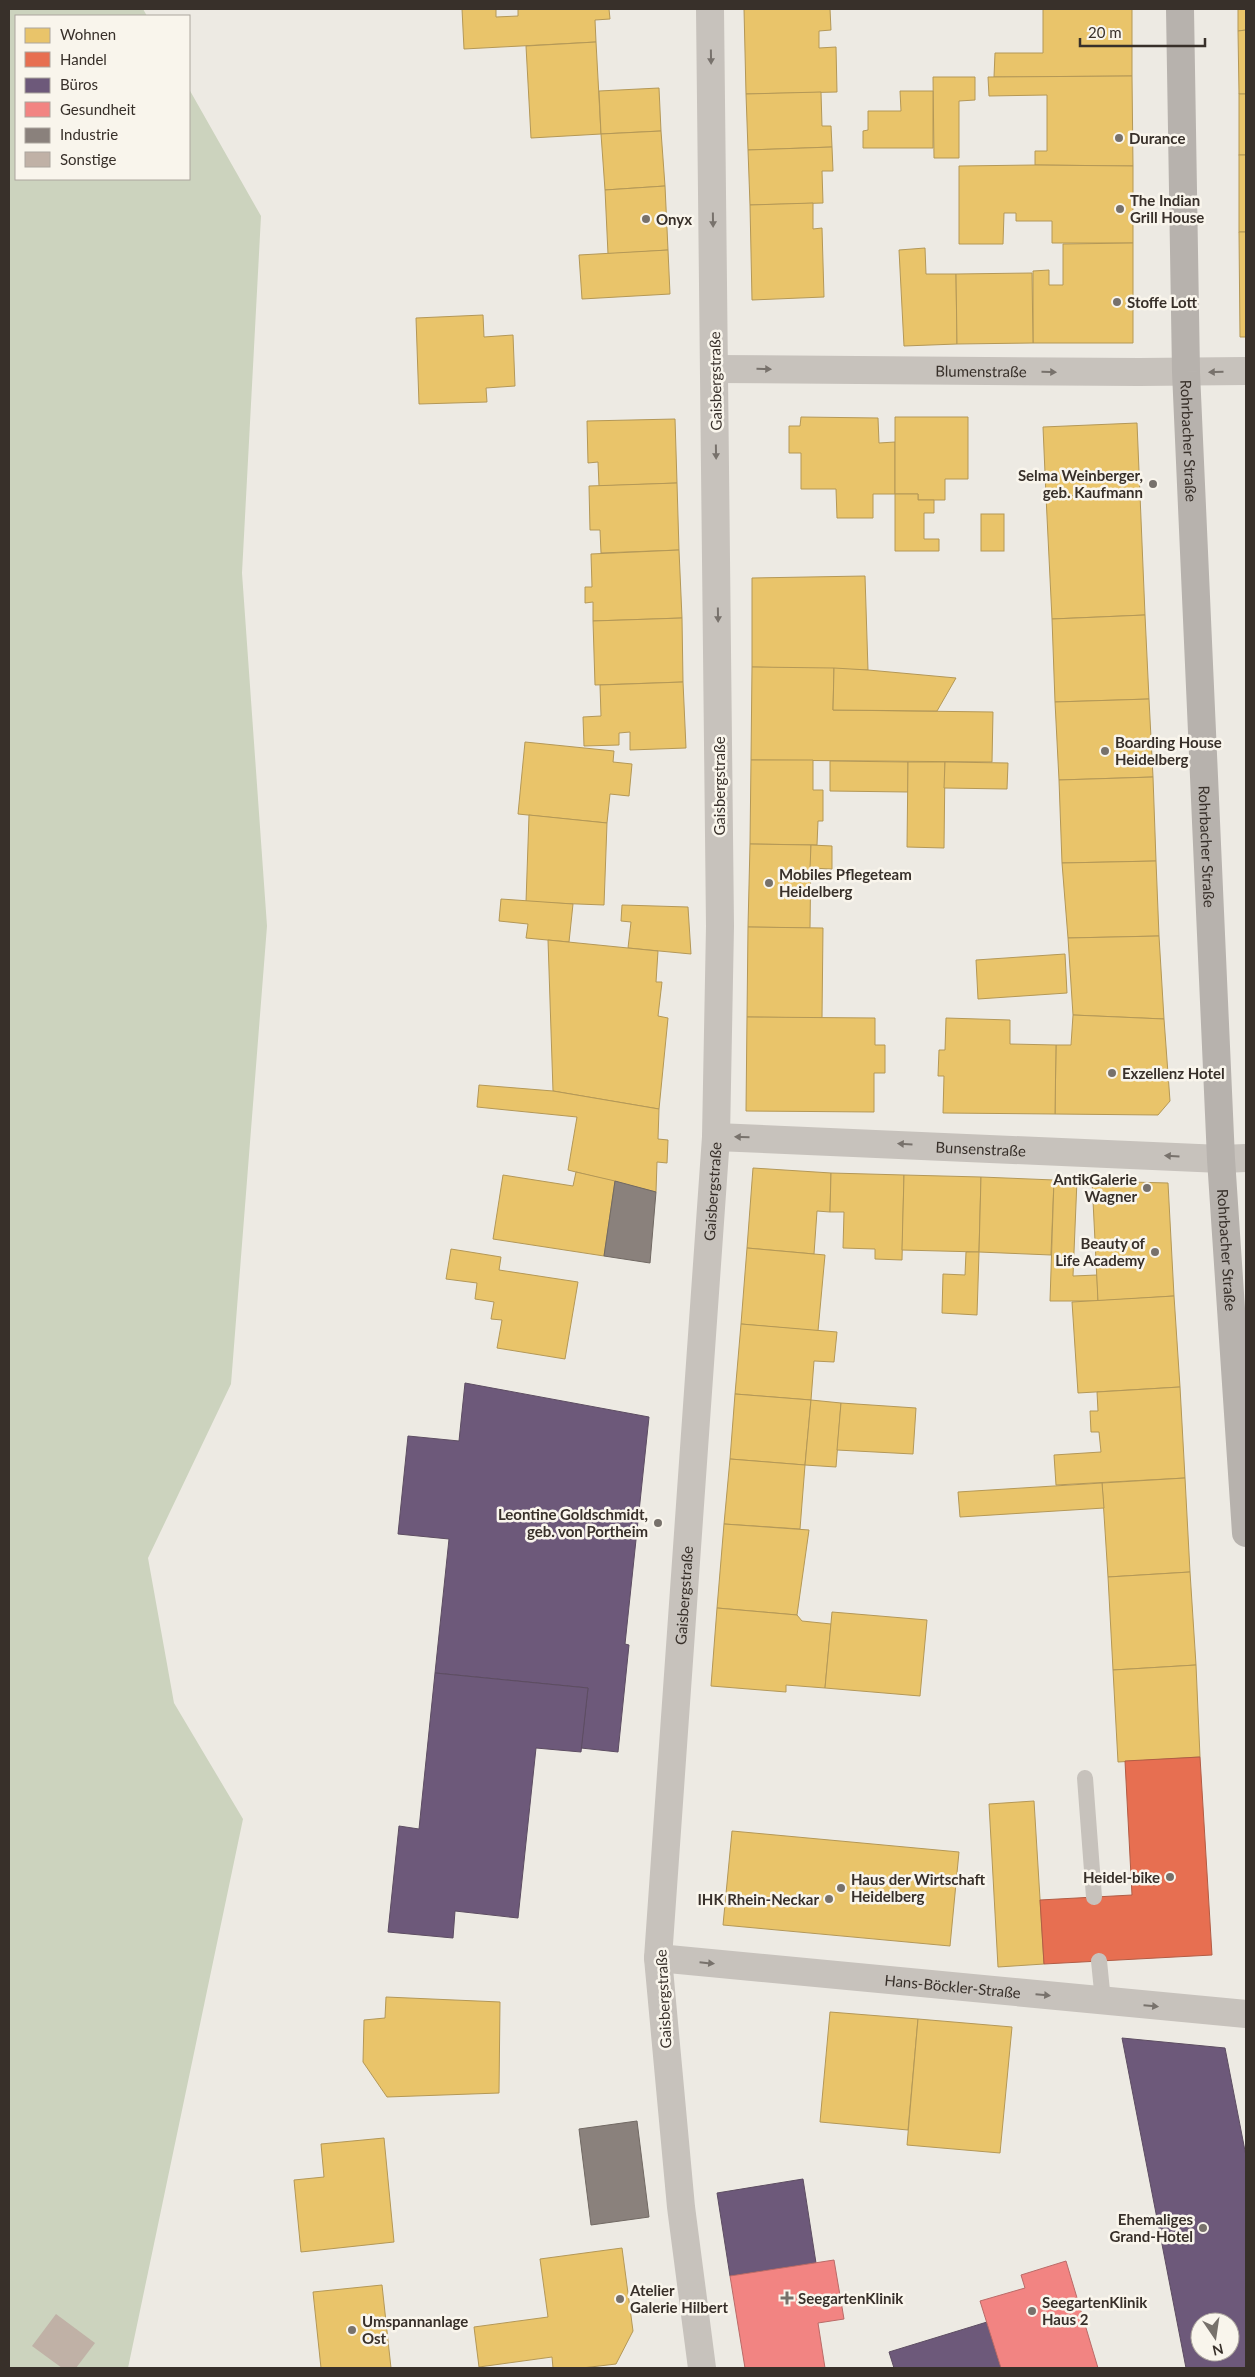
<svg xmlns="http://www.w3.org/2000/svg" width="1255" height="2377" viewBox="0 0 1255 2377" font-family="Lato,sans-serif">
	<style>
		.green { fill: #ccd3be }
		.homes { fill: #e9c46a; stroke: #b49857 }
		.shops { fill: #e76f51; stroke: #b25c45 }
		.offices { fill: #6d597a; stroke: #5d4d62; fill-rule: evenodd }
		.health { fill: #f28482; stroke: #ba6b68 }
		.industry { fill: #8a817c; stroke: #716963 }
		.building { fill: #c0b1a6 }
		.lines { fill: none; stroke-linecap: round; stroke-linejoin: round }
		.lane { stroke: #c7c2bc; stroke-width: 16 }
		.street { stroke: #c7c2bc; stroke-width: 28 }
		.secondary { stroke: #b7b2ad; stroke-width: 28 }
		.oneway { fill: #78726c }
		.poi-dot { fill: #77716b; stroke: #f9f5ec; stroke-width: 2 }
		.labels { text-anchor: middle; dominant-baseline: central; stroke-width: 5; stroke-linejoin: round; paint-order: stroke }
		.poi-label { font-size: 15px; font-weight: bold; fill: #38302a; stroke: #f9f5ec; text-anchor: start }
		.street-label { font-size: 15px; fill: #38302a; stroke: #f9f5ec }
	</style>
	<rect width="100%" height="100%" fill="#edeae3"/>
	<path class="green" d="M9,9H143L147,16H16V179H189V89L261,216L242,573L267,926L231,1384L148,1558L174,1703L243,1819L128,2368H9Z"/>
	<g class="homes">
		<path d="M462,9H496V17L518,16V9H609L610,19L595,20L596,42L464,49Z"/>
		<path d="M744,9H830L831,30L819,31V48L836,47L837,92L746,94Z"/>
		<path d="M1043,9H1132V76L994,77L995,53H1043Z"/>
		<path d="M1238,9H1246V30L1238,31Z"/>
		<path d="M1246,30V94H1239L1238,31Z"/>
		<path d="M596,42L601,134L531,138L526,46Z"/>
		<path d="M1132,76L1133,166L1035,165V151H1047V95L989,96L988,77Z"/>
		<path d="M933,77H975V100L959,101V158H934Z"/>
		<path d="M659,88L661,131L601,134L599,91Z"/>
		<path d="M900,91H933V148H863V131L868,130V111H901Z"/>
		<path d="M821,92L822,126H831L832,147L748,150L746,94Z"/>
		<rect x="1239" y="94" width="7" height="61"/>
		<path d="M661,131L665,186L605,190L601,134Z"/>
		<path d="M832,147L833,171H822L823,203L750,205L748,150Z"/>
		<rect x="1239" y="155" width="7" height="77"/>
		<path d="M1035,165L1133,166V243H1052V221H1016V213H1004L1003,244H959V166Z"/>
		<path d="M665,186L668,250L608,254L605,190Z"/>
		<path d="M813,203V229L822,228L824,297L752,300L750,205Z"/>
		<path d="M1239,232H1246V337H1240Z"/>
		<path d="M1133,243V343H1033V271L1049,270V285H1063V244Z"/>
		<path d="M925,248L926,274H956L957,344L904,346L899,250Z"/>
		<path d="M668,250L670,294L582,299L579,255Z"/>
		<path d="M1032,273L1033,343L957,344L956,274Z"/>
		<path d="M483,315L484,337L513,335L515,386L486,388L487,402L419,404L416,318Z"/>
		<path d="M801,417L878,418L879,443L895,442V494H873V518H837L836,489H801V453H789V426H800Z"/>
		<path d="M895,417H968V479H945V500H918V494H895Z"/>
		<path d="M675,419L677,483L599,486L598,462L588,463L587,421Z"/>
		<path d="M1137,423L1140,495L1046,496L1043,427Z"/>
		<path d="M677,483L679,550L601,553L600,530H590L589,486Z"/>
		<path d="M895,494H918V500H934V513H924V539H939V551H895Z"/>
		<path d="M1140,495L1145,615L1052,619L1046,496Z"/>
		<rect x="981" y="514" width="23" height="37"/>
		<path d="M679,550L682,618L593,621V602L585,603V587H592L591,554Z"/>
		<path d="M865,576L868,670L752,667V578Z"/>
		<path d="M1145,615L1149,699L1055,702L1052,619Z"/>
		<path d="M682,618L683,682L595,685L593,621Z"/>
		<path d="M752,667L834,668L833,710L993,712L992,762L751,760Z"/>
		<path d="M834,668L868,670L956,678L937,711L833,710Z"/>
		<path d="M683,682L686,748L630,750V732L619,733V745L584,746L583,717L601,716L600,685Z"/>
		<path d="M1149,699L1153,777L1059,780L1055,702Z"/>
		<path d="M525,742L614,751L613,762L632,764L629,796L610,794L607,823L518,814Z"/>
		<path d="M751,760H813V790H823V821H818L817,845L750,844Z"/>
		<path d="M830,761L908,762V792L830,791Z"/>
		<path d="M908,762H945L944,848L907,847Z"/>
		<path d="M945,762L1008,763L1007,789L944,788Z"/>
		<path d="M1153,777L1156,861L1062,863L1059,780Z"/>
		<path d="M529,815L607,823L604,905L526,902Z"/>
		<path d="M750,844L811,845L810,928L748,927Z"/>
		<path d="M811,845L832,846V869L810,868Z"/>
		<path d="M1156,861L1159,936L1068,938L1062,863Z"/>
		<path d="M501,899L573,904L569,942L526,938L528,924L499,921Z"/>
		<path d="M622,905L688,907L691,954L628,948L631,922L621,921Z"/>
		<path d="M748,927L823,928L822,1018L747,1017Z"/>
		<path d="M1159,936L1164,1019L1073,1015L1068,938Z"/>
		<path d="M548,940L658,951L656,982H662L658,1016L668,1018L659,1109L553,1091Z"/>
		<path d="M1065,954L1067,993L978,999L976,960Z"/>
		<path d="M1073,1015L1164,1019L1170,1101L1158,1115L1055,1114L1056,1045H1071Z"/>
		<path d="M747,1017L875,1018V1045H885V1073H874V1112L746,1111Z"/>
		<path d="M946,1018L1010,1020V1044L1056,1045L1055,1114L943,1113L944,1076H938L939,1050H945Z"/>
		<path d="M479,1085L553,1091L659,1109L658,1139L668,1140L667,1163L657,1162L656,1192L568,1170L577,1117L477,1107Z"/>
		<path d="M753,1168L831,1173L830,1212L817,1211L814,1254L747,1248Z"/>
		<path d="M576,1172L615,1181L604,1256L493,1239L503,1175L573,1186Z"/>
		<path d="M831,1173L904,1175L902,1260L875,1259V1249L843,1248L844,1212H830Z"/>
		<path d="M904,1175L981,1177L979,1252L902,1250Z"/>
		<path d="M981,1177L1054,1180L1051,1255L979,1252Z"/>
		<path d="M1054,1180H1077L1073,1276L1097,1275L1098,1301H1050Z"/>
		<path d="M1092,1181L1168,1183L1174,1296L1098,1301Z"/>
		<path d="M747,1248L825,1255L818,1331L741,1324Z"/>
		<path d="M451,1249L501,1257L499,1270L578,1282L565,1359L497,1348L502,1320L491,1319L494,1302L475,1299L477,1283L446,1279Z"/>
		<path d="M966,1252H979L977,1315L942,1313L943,1274L965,1275Z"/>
		<path d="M1174,1296L1180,1387L1078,1393L1072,1302Z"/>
		<path d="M741,1324L837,1332L834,1362L814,1361L811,1400L735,1394Z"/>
		<path d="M1180,1387L1185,1478L1056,1485L1054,1455L1101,1452L1099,1432H1091L1090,1411H1098L1097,1392Z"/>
		<path d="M735,1394L811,1400L805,1465L730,1459Z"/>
		<path d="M811,1400L841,1403L836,1467L805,1465Z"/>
		<path d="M841,1403L916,1408L913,1454L837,1450Z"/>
		<path d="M730,1459L805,1465L800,1529L724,1524Z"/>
		<path d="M1185,1478L1190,1572L1108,1577L1102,1483Z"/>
		<path d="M1102,1483L1104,1508L960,1517L958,1492Z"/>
		<path d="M724,1524L809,1530L797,1615L717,1608Z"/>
		<path d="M1190,1572L1196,1665L1113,1670L1108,1577Z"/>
		<path d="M717,1608L797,1615L802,1621L831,1624L825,1688L786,1685V1692L711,1686Z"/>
		<path d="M832,1612L927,1620L920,1696L825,1688Z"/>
		<path d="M1196,1665L1200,1757L1118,1762L1113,1670Z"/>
		<path d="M1034,1801L1044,1964L998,1967L989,1804Z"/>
		<path d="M732,1831L959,1852L950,1946L723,1925Z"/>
		<path d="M386,1997L500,2002L499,2093L387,2097L363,2062L364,2020L385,2018Z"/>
		<path d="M830,2012L918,2019L908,2130L820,2122Z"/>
		<path d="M918,2019L1012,2027L1000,2153L907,2145Z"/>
		<path d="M384,2138L394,2242L301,2252L294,2180L324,2177L321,2144Z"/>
		<path d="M622,2248L633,2331L616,2364L582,2368H553L552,2357L479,2367L474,2327L548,2317L540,2259Z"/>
		<path d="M382,2285L391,2368H321L313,2292Z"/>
	</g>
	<path class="shops" d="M1200,1757L1212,1955L1044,1964L1040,1900L1132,1895L1125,1761Z"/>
	<g class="offices">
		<path d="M465,1383L649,1417L625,1644L629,1645L618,1752L581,1748L588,1688L435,1673L449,1539L398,1534L408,1436L459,1441Z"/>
		<path d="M435,1673L588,1688L581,1752L536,1748L518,1918L455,1911L453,1938L388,1932L399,1826L419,1829Z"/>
		<path d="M1122,2038L1225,2048L1246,2156V2368H1186ZM1200,2322H1230V2352H1200Z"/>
		<path d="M803,2179L816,2263L730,2276L717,2193Z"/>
		<path d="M987,2322L1001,2368H894L889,2352Z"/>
	</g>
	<g class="health">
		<path d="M834,2260L844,2319L818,2323L825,2368H745L730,2276Z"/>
		<path d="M1066,2261L1098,2368H1001L980,2301L1025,2288L1021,2275Z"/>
	</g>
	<g class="industry">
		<path d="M615,1181L656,1192L650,1263L604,1256Z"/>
		<path d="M637,2121L649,2217L591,2225L579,2129Z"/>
	</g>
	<path class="building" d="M56,2314L95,2343L76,2368H62L32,2346Z"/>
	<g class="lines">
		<g class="lane">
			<path d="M1085,1778L1094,1897"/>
			<path d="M1099,1961L1103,2001"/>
		</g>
		<g class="street">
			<path id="s1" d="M715,369L1139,372L1246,371"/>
			<path id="s2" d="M716,1137L1221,1159L1246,1158"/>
			<path id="s3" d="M658,1958L1246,2014"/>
			<path id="s4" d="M702,2368L681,2207L658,1958L716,1137L720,926L710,9"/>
		</g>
		<path class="secondary" id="s5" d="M1180,9L1186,372L1221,1159L1246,1533"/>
	</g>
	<defs><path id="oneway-solid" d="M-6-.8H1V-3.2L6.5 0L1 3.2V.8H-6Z" transform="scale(1.25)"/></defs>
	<g class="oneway">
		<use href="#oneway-solid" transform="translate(711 57) rotate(89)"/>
		<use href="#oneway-solid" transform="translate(713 220) rotate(89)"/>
		<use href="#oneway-solid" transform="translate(764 369) rotate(1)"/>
		<use href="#oneway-solid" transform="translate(1049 372) rotate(1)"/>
		<use href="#oneway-solid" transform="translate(1216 372) rotate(179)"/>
		<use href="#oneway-solid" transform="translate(716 452) rotate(89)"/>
		<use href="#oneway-solid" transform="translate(718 615) rotate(89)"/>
		<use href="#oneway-solid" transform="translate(742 1137) rotate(-179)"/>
		<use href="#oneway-solid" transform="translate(905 1144) rotate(-177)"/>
		<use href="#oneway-solid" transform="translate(1172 1156) rotate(-177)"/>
		<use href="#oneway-solid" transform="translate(707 1963) rotate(6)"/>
		<use href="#oneway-solid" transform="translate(1043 1995) rotate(5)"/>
		<use href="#oneway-solid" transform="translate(1151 2006) rotate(5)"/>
	</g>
	<g class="poi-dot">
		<circle cx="1119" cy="138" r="5"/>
		<circle cx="1120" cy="209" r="5"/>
		<circle cx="646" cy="219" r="5"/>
		<circle cx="1117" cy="302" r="5"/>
		<circle cx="1153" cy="484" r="5"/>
		<circle cx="1105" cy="751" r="5"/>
		<circle cx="769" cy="883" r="5"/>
		<circle cx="1112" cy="1073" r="5"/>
		<circle cx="1147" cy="1188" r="5"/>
		<circle cx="1155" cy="1252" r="5"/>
		<circle cx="658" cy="1523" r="5"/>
		<circle cx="1170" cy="1877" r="5"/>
		<circle cx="841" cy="1888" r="5"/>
		<circle cx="829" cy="1899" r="5"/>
		<circle cx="1203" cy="2228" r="5"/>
		<path d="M784.5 2290.5h5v5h5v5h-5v5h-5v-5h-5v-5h5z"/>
		<circle cx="620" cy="2299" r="5"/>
		<circle cx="1032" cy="2311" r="5"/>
		<circle cx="352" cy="2330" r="5"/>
	</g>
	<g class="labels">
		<g class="poi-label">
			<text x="1129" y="138">Durance</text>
			<text x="1130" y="200">The Indian<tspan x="1130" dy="17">Grill House</tspan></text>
			<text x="656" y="219">Onyx</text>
			<text x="1127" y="302">Stoffe Lott</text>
			<text x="1143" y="475" text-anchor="end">Selma Weinberger,<tspan x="1143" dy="17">geb. Kaufmann</tspan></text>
			<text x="1115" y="742">Boarding House<tspan x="1115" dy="17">Heidelberg</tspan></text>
			<text x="779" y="874">Mobiles Pflegeteam<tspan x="779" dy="17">Heidelberg</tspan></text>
			<text x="1122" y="1073">Exzellenz Hotel</text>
			<text x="1137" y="1179" text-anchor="end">AntikGalerie<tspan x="1137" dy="17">Wagner</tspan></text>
			<text x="1145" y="1243" text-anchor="end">Beauty of<tspan x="1145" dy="17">Life Academy</tspan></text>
			<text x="648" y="1514" text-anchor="end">Leontine Goldschmidt,<tspan x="648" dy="17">geb. von Portheim</tspan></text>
			<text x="1160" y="1877" text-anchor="end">Heidel-bike</text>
			<text x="851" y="1879">Haus der Wirtschaft<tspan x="851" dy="17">Heidelberg</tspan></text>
			<text x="819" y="1899" text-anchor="end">IHK Rhein-Neckar</text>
			<text x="1193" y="2219" text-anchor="end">Ehemaliges<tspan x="1193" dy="17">Grand-Hotel</tspan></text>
			<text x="630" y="2290">Atelier<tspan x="630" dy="17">Galerie Hilbert</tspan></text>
			<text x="798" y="2298">SeegartenKlinik</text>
			<text x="1042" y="2302">SeegartenKlinik<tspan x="1042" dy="17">Haus 2</tspan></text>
			<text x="362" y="2321">Umspannanlage<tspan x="362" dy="17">Ost</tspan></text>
		</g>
		<g class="street-label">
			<text stroke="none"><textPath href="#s1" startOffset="266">Blumenstraße</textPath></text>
			<text transform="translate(715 381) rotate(-91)">Gaisbergstraße</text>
			<text stroke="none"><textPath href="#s5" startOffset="432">Rohrbacher Straße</textPath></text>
			<text transform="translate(719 786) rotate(-90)">Gaisbergstraße</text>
			<text stroke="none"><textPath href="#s5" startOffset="838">Rohrbacher Straße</textPath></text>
			<text stroke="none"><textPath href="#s2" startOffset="265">Bunsenstraße</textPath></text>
			<text stroke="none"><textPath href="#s4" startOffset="1181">Gaisbergstraße</textPath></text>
			<text stroke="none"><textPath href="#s5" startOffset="1242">Rohrbacher Straße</textPath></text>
			<text stroke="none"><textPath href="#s4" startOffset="776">Gaisbergstraße</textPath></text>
			<text stroke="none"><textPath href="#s3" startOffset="296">Hans-Böckler-Straße</textPath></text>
			<text transform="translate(663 1999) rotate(-93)">Gaisbergstraße</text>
		</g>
	</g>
	<rect width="1255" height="2377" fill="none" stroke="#38302a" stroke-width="20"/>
	<rect x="15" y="15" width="175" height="165" fill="#f9f5ec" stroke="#aca69e"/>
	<rect x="25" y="28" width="25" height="15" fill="#e9c46a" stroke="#aca69e"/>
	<text x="60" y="40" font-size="15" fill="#38302a">Wohnen</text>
	<rect x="25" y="52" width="25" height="15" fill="#e76f51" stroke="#aca69e"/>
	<text x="60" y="65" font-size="15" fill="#38302a">Handel</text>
	<rect x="25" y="78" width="25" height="15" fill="#6d597a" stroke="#aca69e"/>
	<text x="60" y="90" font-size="15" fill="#38302a">Büros</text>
	<rect x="25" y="102" width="25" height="15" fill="#f28482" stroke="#aca69e"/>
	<text x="60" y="115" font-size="15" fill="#38302a">Gesundheit</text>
	<rect x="25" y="128" width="25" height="15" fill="#8a817c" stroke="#aca69e"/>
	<text x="60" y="140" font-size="15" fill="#38302a">Industrie</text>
	<rect x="25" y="152" width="25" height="15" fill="#c0b1a6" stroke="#aca69e"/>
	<text x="60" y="165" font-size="15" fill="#38302a">Sonstige</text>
	<g transform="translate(1215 2337) rotate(167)"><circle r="24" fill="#f9f5ec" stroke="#aca69e"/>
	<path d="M0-4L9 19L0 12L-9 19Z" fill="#77716b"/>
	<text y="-8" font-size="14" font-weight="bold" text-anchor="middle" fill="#38302a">N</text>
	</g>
	<path d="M1080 38v8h125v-8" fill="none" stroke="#38302a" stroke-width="2.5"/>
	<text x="1088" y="38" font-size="15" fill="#38302a" stroke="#f9f5ec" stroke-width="4" paint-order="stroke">20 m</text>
</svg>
